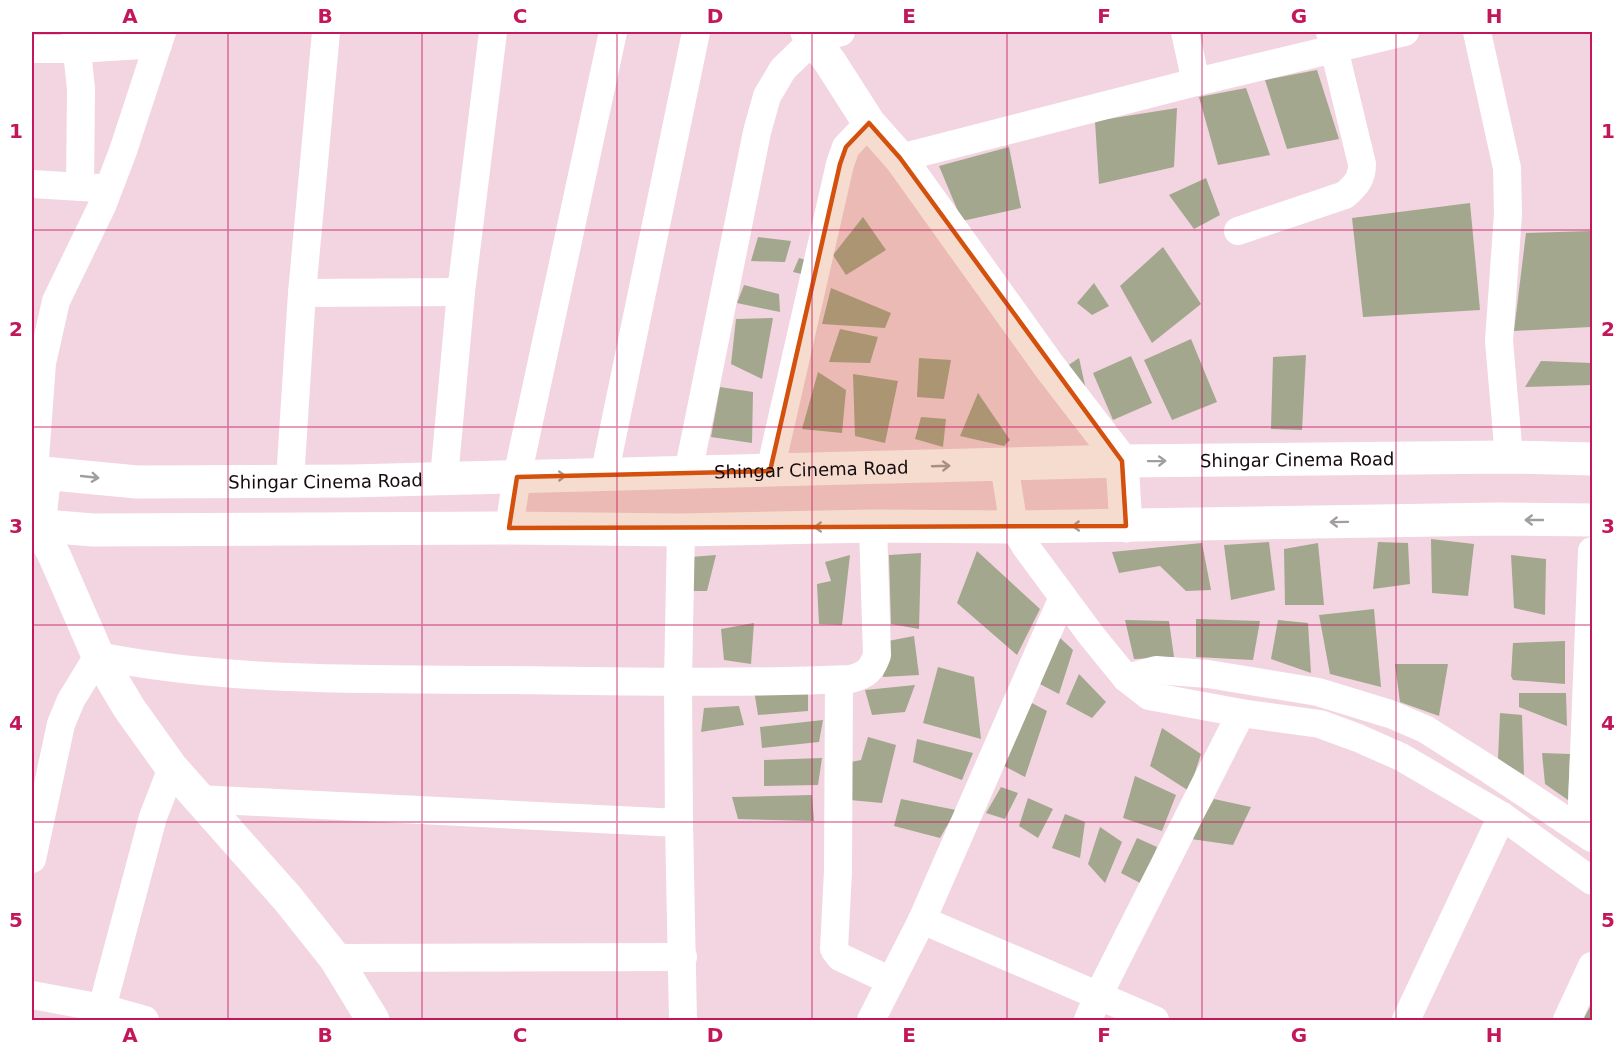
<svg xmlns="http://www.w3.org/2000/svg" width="1624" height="1052" viewBox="0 0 1624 1052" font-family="'DejaVu Sans',sans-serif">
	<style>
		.building { fill: #a2a78e }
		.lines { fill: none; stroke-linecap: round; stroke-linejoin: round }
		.minor { stroke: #fff; stroke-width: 28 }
		.tertiary { stroke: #fff; stroke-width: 33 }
		.oneway { stroke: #a29e9f }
		.marked { fill: #d3510c; fill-opacity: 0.2; stroke: #d3510c; stroke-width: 4.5; stroke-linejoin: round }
		.grid { fill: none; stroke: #c2185b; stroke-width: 1.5; stroke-opacity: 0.55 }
		.labels { text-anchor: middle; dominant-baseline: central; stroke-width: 5; stroke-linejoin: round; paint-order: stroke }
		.street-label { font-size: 18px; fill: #160c10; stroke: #fff }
		.neatline { fill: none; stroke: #c2185b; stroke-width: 2 }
		.grid-label { font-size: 20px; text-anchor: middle; font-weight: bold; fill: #c2185b }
	</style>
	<rect width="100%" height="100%" fill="#f2d5e0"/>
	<g class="building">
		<path d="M1317,70L1339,139L1287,149L1265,80Z"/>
		<path d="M1246,88L1270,155L1218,165L1199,97Z"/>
		<path d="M1177,108L1174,167L1099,184L1095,121Z"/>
		<path d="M1009,147L1021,208L962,221L939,166Z"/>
		<path d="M1206,178L1220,215L1194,229L1169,195Z"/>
		<path d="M1470,203L1480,310L1363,317L1352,218Z"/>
		<path d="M863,217L886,250L846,275L833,255Z"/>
		<path d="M1591,231L1590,327L1514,331L1526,233Z"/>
		<path d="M758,237L791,241L785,262L751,261Z"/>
		<path d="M1163,247L1201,304L1152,343L1120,286Z"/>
		<path d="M799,258L809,261L806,275L793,272Z"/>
		<path d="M1094,283L1109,306L1092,315L1077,303Z"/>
		<path d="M744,285L779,294L780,312L737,303Z"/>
		<path d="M831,288L891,313L885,328L822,324Z"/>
		<path d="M773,318L762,379L731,364L736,319Z"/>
		<path d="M840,329L878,337L870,363L829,362Z"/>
		<path d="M1191,339L1217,402L1172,420L1144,360Z"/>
		<path d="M1306,355L1302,430L1271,429L1273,357Z"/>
		<path d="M1131,356L1152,403L1113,420L1093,373Z"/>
		<path d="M919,358L951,360L944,399L917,397Z"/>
		<path d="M1079,358L1086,390L1064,368Z"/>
		<path d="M1541,361L1592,363V385L1525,387Z"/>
		<path d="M818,372L846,390L842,433L802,429Z"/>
		<path d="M853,374L898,381L885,443L855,436Z"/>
		<path d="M720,387L753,392L752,443L711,437Z"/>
		<path d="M978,393L1010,440L1004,446L960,436Z"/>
		<path d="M921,417L946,419L943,447L915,439Z"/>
		<path d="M1431,539L1474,544L1468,596L1432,593Z"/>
		<path d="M1269,542L1275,590L1231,600L1224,545Z"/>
		<path d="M1378,542L1408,543L1410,584L1373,589Z"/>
		<path d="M1202,543L1211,590L1186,591L1160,566L1119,573L1112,552Z"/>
		<path d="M1318,543L1324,605H1285L1284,549Z"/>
		<path d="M977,551L1040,609L1017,655L957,603Z"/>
		<path d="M921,553L919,629L891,624L889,555Z"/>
		<path d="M716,555L707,591H690L691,557Z"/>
		<path d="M850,555L842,625L819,624L817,584L831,581L825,562Z"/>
		<path d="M1511,555L1546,559L1545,615L1514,608Z"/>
		<path d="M1374,609L1381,687L1330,674L1319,615Z"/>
		<path d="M1196,619L1260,621L1253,660L1196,657Z"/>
		<path d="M1125,620L1169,621L1174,657L1134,659Z"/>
		<path d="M1278,620L1308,623L1311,673L1271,659Z"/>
		<path d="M754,623L751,664L724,660L721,629Z"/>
		<path d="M914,636L919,675L883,677L888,641Z"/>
		<path d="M1059,637L1073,650L1059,694L1038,683Z"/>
		<path d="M1565,641V684L1513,680L1511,676L1513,643Z"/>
		<path d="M1395,664H1448L1439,716L1400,702Z"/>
		<path d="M938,667L974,677L981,739L923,723Z"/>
		<path d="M1079,674L1106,702L1092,718L1066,704Z"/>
		<path d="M915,685L905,712L872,715L865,690Z"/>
		<path d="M754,690L808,691V711L758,715Z"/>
		<path d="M1519,693H1566L1567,726L1519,707Z"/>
		<path d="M1028,701L1047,711L1025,777L1004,766Z"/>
		<path d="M739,706L744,725L701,732L704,708Z"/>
		<path d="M1500,713L1522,715L1524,775L1498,759Z"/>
		<path d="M823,720L819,742L762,748L760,727Z"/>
		<path d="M1162,728L1201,754L1189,791L1150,766Z"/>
		<path d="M868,737L896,745L882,803L850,800L846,763L861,760Z"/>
		<path d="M917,739L973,753L962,780L913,762Z"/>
		<path d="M1542,753L1570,754L1568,800L1545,784Z"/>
		<path d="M822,758L818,785L764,786V760Z"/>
		<path d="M1135,776L1176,795L1162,831L1123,818Z"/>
		<path d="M1001,787L1018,793L1005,819L986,813Z"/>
		<path d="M812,795L814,821L738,819L732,797Z"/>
		<path d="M1028,798L1053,809L1038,838L1019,826Z"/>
		<path d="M901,799L956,810L940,838L894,826Z"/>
		<path d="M1214,799L1251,807L1233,845L1191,839Z"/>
		<path d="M1065,814L1085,822L1080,858L1052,848Z"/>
		<path d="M1100,827L1122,842L1105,883L1088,864Z"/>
		<path d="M1137,838L1157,847L1144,885L1121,873Z"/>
		<path d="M1591,1005L1592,1006V1020H1583Z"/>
	</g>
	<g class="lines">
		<g class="minor">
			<path d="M75,32L81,89L80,187"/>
			<path d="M1185,32L1196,82"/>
			<path d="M1477,32L1507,168L1508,214L1499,341L1509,457"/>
			<path d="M32,49H78L158,44"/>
			<path d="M900,158L1196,82L1405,32"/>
			<path d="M32,184L98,188"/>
			<path d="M1238,231L1345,195C1356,185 1362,179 1362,164L1330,32"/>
			<path d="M302,293L461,292"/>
			<path d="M1004,464L1014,527L1026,547L1091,635L1126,678L1149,696L1241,713L1320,724L1358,738L1401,757L1502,816L1592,881"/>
			<path d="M770,471L840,164L846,147L869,123"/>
			<path d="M34,472L42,363L56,301L102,206L123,151L162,32"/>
			<path d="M688,473L757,132L767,96L783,69L813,40L841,32"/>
			<path d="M604,476L696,32"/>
			<path d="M444,478L461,292L493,32"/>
			<path d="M290,480L302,293L326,32"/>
			<path d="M509,528L517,477L613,32"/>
			<path d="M1126,678L1156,670L1208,674L1318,692L1390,714L1425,729L1490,770L1592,838"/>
			<path d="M839,680L838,871L834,949L840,957L891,981"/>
			<path d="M198,799L679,823L678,681L681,530"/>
			<path d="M679,823L683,1020"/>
			<path d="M1581,830L1592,551"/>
			<path d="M32,859L61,724L71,700L98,656C228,682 364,679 497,680C615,681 733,684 851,679C866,675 872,670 877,655L873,526"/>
			<path d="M922,920L1155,1020"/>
			<path d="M335,958L683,957"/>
			<path d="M32,995L102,1008"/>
			<path d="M145,1020L102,1008L153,817L172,768"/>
			<path d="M871,1020L922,920L1063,597"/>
			<path d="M1088,1020L1098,996L1241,713"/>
			<path d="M1406,1020L1502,816"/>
			<path d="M1567,1020L1592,966"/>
		</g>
		<g class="tertiary">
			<path d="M807,32L830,62L869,123L900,158L1049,366L1122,461L1126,526"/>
			<path id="s1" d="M32,472L137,482L351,481L1122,461L1509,457L1592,459"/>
			<path d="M45,473L39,526L55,557L98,656L129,708L172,768L288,899L335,958L373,1020"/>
			<path d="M32,525L93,530L509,528L681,530L873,526L1014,527L1499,519L1592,520"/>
		</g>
	</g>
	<defs><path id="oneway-shaft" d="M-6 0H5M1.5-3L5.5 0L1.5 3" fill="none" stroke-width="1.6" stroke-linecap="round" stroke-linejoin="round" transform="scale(1.5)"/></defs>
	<g class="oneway">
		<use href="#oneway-shaft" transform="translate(1157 461) rotate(-1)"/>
		<use href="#oneway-shaft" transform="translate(941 466) rotate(-2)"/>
		<use href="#oneway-shaft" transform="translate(557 476) rotate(-1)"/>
		<use href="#oneway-shaft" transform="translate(90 477) rotate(6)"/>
		<use href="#oneway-shaft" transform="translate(1534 520) rotate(-180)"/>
		<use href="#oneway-shaft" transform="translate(1339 522) rotate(179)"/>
		<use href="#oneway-shaft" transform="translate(1081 526) rotate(179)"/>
		<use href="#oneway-shaft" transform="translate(823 527) rotate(179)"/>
	</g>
	<path class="marked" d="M869,123L900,158L1122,461L1126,526L509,528L517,477L770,471L840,164L846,147Z"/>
	<path class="grid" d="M228,32V1020M422,32V1020M617,32V1020M812,32V1020M1007,32V1020M1202,32V1020M1396,32V1020M32,230H1592M32,427H1592M32,625H1592M32,822H1592"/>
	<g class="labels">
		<g class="street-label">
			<text stroke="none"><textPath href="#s1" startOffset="1266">Shingar Cinema Road</textPath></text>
			<text stroke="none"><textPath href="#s1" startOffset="780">Shingar Cinema Road</textPath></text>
			<text stroke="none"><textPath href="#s1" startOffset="294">Shingar Cinema Road</textPath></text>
		</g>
	</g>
	<rect width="1624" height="1052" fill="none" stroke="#ffffff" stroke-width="66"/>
	<rect x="33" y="33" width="1558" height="986" class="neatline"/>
	<g class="grid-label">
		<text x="130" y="23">A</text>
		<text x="325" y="23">B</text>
		<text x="520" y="23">C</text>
		<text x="715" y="23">D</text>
		<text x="909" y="23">E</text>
		<text x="1104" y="23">F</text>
		<text x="1299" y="23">G</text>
		<text x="1494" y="23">H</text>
		<text x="16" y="138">1</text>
		<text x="1608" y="138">1</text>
		<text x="16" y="336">2</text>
		<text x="1608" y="336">2</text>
		<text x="16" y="533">3</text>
		<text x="1608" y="533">3</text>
		<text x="16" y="730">4</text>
		<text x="1608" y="730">4</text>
		<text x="16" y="927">5</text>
		<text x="1608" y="927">5</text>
		<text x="130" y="1042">A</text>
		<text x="325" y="1042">B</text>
		<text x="520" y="1042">C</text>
		<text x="715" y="1042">D</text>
		<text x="909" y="1042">E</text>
		<text x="1104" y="1042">F</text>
		<text x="1299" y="1042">G</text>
		<text x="1494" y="1042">H</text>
	</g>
</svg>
